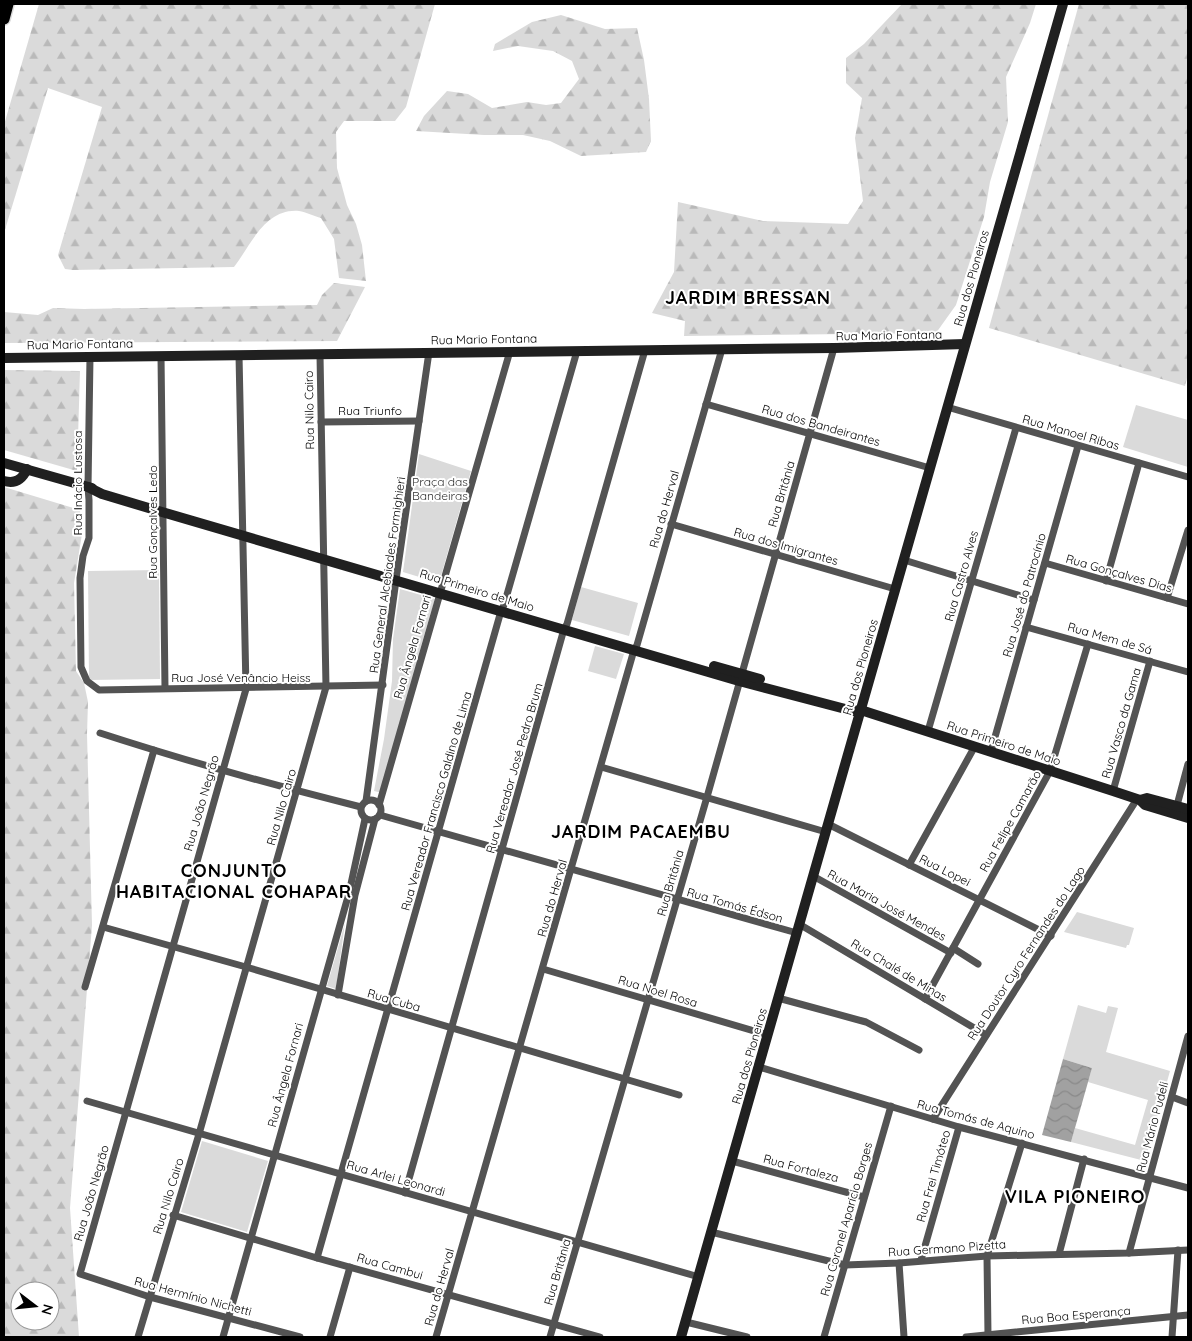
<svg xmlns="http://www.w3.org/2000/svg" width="1192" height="1341" viewBox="0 0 1192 1341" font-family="Quicksand,sans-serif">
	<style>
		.green { fill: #dadada }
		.forest { fill: url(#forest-firs); fill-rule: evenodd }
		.water { fill: url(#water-waves) }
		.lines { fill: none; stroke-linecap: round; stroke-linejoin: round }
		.primary-casing { stroke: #dbdbdb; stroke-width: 14 }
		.street { stroke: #535353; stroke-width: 7 }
		.secondary { stroke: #202020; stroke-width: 10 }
		.primary { stroke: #000; stroke-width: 11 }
		.labels { text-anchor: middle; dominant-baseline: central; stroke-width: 4; stroke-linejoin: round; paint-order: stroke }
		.street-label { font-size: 12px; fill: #000; stroke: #fff }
		.park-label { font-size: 12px; fill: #313131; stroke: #fff }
		.district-label { font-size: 18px; font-weight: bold; letter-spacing: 1px; fill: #000; stroke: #fff }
	</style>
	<defs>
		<pattern id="forest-firs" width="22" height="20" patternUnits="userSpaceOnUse" patternTransform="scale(1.25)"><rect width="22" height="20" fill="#dadada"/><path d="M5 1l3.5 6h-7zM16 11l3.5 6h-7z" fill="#b9b9b9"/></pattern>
		<pattern id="water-waves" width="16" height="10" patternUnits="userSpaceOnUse" patternTransform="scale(1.25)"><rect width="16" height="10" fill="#a1a1a1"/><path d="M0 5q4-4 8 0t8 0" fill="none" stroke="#898989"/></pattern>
	</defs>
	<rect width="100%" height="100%" fill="#fff"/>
	<g class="green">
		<path d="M1136,405L1188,420V467L1123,447Z"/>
		<path d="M419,454L471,471L439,583L403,572Z"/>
		<path d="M159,570L160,679L89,680L88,571Z"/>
		<path d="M581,587L638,603L629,636L572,620Z"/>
		<path d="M400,589L435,599L421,646L412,687L382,793L374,791L384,739L392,681L393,639Z"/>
		<path d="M595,646L624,654L616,679L588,671Z"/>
		<path d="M1077,912L1134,928L1129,945H1127L1126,948L1064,932Z"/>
		<path d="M345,923L336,989L327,986Z"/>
		<path d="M1078,1005L1106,1013L1108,1006L1118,1008L1106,1052L1170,1071L1145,1161L1071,1142L1075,1128L1135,1145L1148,1100L1088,1082L1092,1068L1063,1059Z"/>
		<path d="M202,1141L268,1161L247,1232L181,1212Z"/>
	</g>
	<g class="forest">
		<path d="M39,4H435L406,107L395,121H344L336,132L337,168L347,205L356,224L362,245L366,281L339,278L334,239L321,218C314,216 306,212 299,211C265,208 251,245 234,267L73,270L65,269L58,255L102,107L48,88L4,233V125Z"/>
		<path d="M902,4H1036L1030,23L1006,77L1008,122L990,182L984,217L956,305L936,333L684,336L685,321L652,313L674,272L678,202L763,221L848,224L863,201L855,138L862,98L846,83V58L864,44Z"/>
		<path d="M1079,4H1188V374L1185,386L989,328Z"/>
		<path d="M561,15L605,29L637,28L644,60L649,99L651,141L646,152L581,156L550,141L523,135H484L416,131L424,116L447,91L468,94L492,108L527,102L546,105L561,103L579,79L572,61L553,51L518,46L493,51L495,44L532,22Z"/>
		<path d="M334,283L365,287L337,341L4,343V312L38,315L53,308L84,309L317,305L322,295Z"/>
		<path d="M4,370L80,371L77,471L4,450Z"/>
		<path d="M4,487L80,510L82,534L74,583L76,671L84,683L88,702L87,734L92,925L70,1208L79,1337H4ZM20,1291H50V1321H20Z"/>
	</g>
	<path class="water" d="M1063,1059L1092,1068L1071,1142L1042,1135Z"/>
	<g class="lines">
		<g class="primary-casing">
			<path id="primary" d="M4,19L8,4"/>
		</g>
		<g class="street">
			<path d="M239,355L246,689L80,1274L150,1297L300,1337"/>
			<path d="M161,356L165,688"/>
			<path d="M90,357L88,487L89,500V538L83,556L80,578L81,667L87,681L99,690L383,685"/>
			<path d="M706,404L930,468"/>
			<path d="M947,407L1188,477"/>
			<path d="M321,422L419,421"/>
			<path d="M671,524L895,589"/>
			<path d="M904,560L1034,600"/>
			<path d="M1045,563L1188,604"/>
			<path d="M1106,581L1139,463"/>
			<path d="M1167,598L1188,530"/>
			<path d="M1026,627L1188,672"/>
			<path d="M928,731L1016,428"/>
			<path d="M100,733C186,761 273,785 361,807"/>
			<path d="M991,751L1078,446"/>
			<path d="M601,767L826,832"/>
			<path d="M1113,791L1150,661"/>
			<circle cx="371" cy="810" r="10"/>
			<path d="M366,801L396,580L429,352"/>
			<path d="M379,805L510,351"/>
			<path d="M1176,809L1188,764"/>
			<path d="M380,815L797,933"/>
			<path d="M828,824L1051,936"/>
			<path d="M909,865L975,746"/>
			<path d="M813,876L951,953"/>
			<path d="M799,924L986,1035"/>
			<path d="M103,927L246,967L679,1095"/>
			<path d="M953,948L978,964"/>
			<path d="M543,969L768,1035"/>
			<path d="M85,987L154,750"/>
			<path d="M338,995L355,895L375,819"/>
			<path d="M778,998L866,1022L919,1050"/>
			<path d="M925,999L1050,771L1088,644"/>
			<path d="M759,1067L959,1127L1188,1188"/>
			<path d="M1172,1097L1188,1103"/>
			<path d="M87,1101L699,1277"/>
			<path d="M933,1119L1137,799"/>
			<path d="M732,1161L864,1197"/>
			<path d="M405,1193L564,629L567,624L645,350"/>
			<path d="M173,1215L317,1258L600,1337"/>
			<path d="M711,1232L845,1265L899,1263L987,1256L1129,1253L1188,1250"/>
			<path d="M1129,1253L1188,1036"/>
			<path d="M1059,1254L1084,1159"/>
			<path d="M317,1258L501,611L504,605L577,351"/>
			<path d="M921,1260L959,1127"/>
			<path d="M899,1263L904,1337"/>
			<path d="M686,1322L747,1337"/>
			<path d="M988,1335L987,1256L1022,1143"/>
			<path d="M138,1337L199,1134L326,687L320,355"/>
			<path d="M223,1337L349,893L365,819"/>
			<path d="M330,1337L350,1267"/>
			<path d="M436,1337L634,650L637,645L722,349"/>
			<path d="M550,1337L707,797L834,348"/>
			<path d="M824,1337L891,1106"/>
			<path d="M966,1337L1188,1315"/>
			<path d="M1172,1337L1178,1250"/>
		</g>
		<g class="secondary">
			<path d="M4,358L834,348L965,344"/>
			<path d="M4,463L92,488"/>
			<path d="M4,481C15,484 22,480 27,469"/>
			<path d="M88,487L102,494L162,512L739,681L853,711L861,710L870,713L1113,791L1140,800L1145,805L1188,818"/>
			<path d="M714,666L760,679"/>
			<path d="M1140,800L1147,798L1188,809"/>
			<path d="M681,1337L1063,4"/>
		</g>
		<use href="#primary" class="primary"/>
	</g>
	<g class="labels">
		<g class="street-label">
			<text transform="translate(971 278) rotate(-74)">Rua dos Pioneiros</text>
			<text transform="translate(889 335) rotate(-1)">Rua Mario Fontana</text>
			<text transform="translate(484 339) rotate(-1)">Rua Mario Fontana</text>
			<text transform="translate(80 344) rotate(-1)">Rua Mario Fontana</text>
			<text transform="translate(309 410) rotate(-91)">Rua Nilo Cairo</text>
			<text x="370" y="410">Rua Triunfo</text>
			<text transform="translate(821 425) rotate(16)">Rua dos Bandeirantes</text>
			<text transform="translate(1071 432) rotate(16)">Rua Manoel Ribas</text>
			<text transform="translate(77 483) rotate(-90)">Rua Inácio Lustosa</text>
			<text transform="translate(781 494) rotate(-74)">Rua Britânia</text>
			<text transform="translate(664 509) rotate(-74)">Rua do Herval</text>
			<text transform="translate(152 522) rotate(-90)">Rua Gonçalves Ledo</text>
			<text transform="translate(786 546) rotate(16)">Rua dos Imigrantes</text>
			<text transform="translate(1119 573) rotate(16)">Rua Gonçalves Dias</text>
			<text transform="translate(387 575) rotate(-82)">Rua General Alcebiades Formighieri</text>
			<text transform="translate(961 576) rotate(-74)">Rua Castro Alves</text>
			<text transform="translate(477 590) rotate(17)">Rua Primeiro de Maio</text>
			<text transform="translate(1024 595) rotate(-74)">Rua José do Patrocínio</text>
			<text transform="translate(1110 638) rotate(16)">Rua Mem de Sá</text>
			<text transform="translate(412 647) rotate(-74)">Rua Ângela Fornari</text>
			<text transform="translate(860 667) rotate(-74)">Rua dos Pioneiros</text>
			<text x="241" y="677">Rua José Venâncio Heiss</text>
			<text transform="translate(1121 723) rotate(-74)">Rua Vasco da Gama</text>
			<text transform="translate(1004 743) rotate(18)">Rua Primeiro de Maio</text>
			<text transform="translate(514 768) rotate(-74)">Rua Vereador José Pedro Brum</text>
			<text transform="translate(436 801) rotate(-74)">Rua Vereador Francisco Galdino de Lima</text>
			<text transform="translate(201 803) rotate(-74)">Rua João Negrão</text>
			<text transform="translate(281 807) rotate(-74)">Rua Nilo Cairo</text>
			<text transform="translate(1010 821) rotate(-61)">Rua Felipe Camarão</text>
			<text transform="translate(945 870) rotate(27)">Rua Lopei</text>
			<text transform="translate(670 883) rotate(-74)">Rua Britânia</text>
			<text transform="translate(552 898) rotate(-74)">Rua do Herval</text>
			<text transform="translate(735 905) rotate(16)">Rua Tomás Édson</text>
			<text transform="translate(887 905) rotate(29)">Rua Maria José Mendes</text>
			<text transform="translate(1026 953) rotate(-57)">Rua Doutor Cyro Fernandes do Lago</text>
			<text transform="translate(899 970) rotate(31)">Rua Chalé de Minas</text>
			<text transform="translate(658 991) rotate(17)">Rua Noel Rosa</text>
			<text transform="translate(394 1000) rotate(16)">Rua Cuba</text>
			<text transform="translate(749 1056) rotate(-74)">Rua dos Pioneiros</text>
			<text transform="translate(285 1075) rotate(-75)">Rua Ângela Fornari</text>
			<text transform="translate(976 1119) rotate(15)">Rua Tomás de Aquino</text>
			<text transform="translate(1152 1127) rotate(-75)">Rua Mário Pudeli</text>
			<text transform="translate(801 1168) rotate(15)">Rua Fortaleza</text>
			<text transform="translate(933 1176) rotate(-74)">Rua Frei Timóteo</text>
			<text transform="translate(396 1178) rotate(16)">Rua Arlei Leonardi</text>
			<text transform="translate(91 1193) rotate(-74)">Rua João Negrão</text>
			<text transform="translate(168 1196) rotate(-73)">Rua Nilo Cairo</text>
			<text transform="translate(846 1219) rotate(-74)">Rua Coronel Aparício Borges</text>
			<text transform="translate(947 1248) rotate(-4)">Rua Germano Pizetta</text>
			<text transform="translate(390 1266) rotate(16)">Rua Cambui</text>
			<text transform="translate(557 1272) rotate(-74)">Rua Britânia</text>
			<text transform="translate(439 1287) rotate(-74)">Rua do Herval</text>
			<text transform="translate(193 1296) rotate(15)">Rua Hermínio Nichetti</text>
			<text transform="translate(1076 1315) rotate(-5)">Rua Boa Esperança</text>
		</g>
		<g class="park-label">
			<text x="440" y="481">Praça das<tspan x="440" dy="14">Bandeiras</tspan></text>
		</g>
		<g class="district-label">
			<text x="748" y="297">JARDIM BRESSAN</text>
			<text x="641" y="831">JARDIM PACAEMBU</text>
			<text x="234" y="870">CONJUNTO<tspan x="234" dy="21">HABITACIONAL COHAPAR</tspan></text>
			<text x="1075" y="1196">VILA PIONEIRO</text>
		</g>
	</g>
	<rect width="1192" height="1341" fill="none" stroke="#000000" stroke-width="10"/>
	<g transform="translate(35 1306) rotate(106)"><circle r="24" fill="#ffffff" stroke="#999999"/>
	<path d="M0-4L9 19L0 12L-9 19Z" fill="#000000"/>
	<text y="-8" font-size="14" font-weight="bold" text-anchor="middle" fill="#000000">N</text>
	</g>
</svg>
